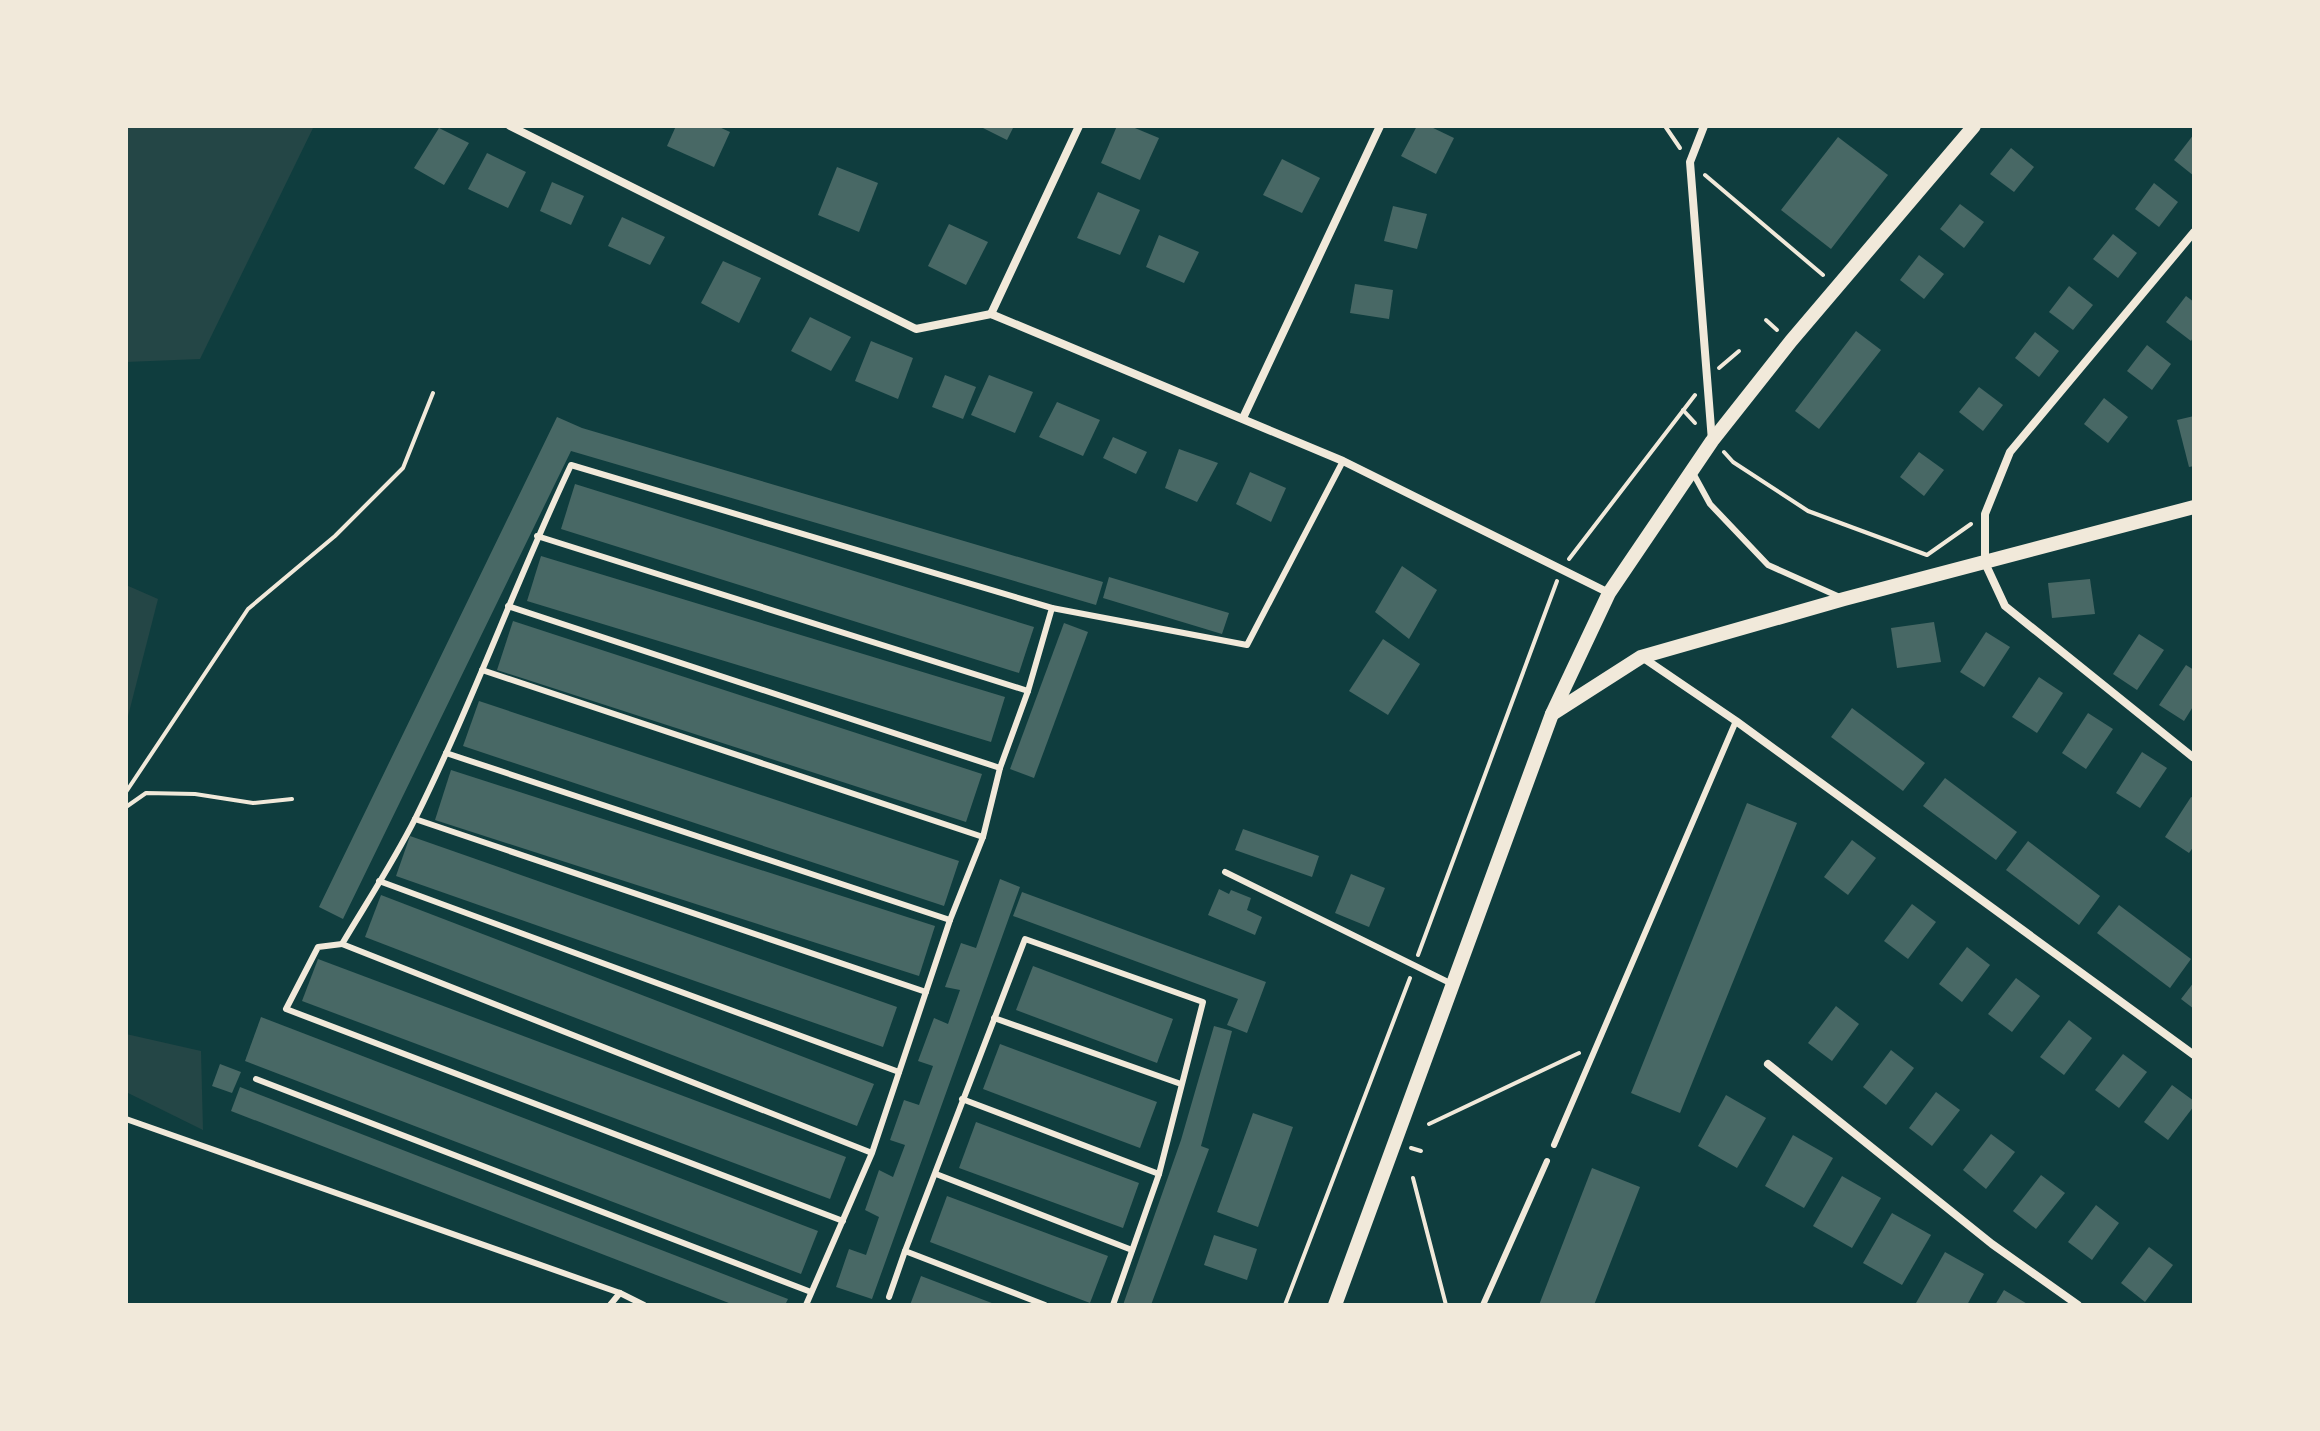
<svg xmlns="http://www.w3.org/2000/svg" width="2320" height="1431" viewBox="0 0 2320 1431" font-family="'Noto Sans',sans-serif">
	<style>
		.green { fill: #244646 }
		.building { fill: #486865 }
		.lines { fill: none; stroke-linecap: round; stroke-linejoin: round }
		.path { stroke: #f1e9da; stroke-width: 4 }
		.service { stroke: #f1e9da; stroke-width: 6 }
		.minor { stroke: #f1e9da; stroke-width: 8 }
		.tertiary { stroke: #f1e9da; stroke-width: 14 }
	</style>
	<rect width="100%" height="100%" fill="#0f3d3e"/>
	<g class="green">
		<path d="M126,126H314L200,359L126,362Z"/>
		<path d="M126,585L158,599L126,724Z"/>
		<path d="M126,1034L201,1051L203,1130L126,1092Z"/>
	</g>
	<g class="building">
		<path d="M676,126H717L730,132L714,167L667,146Z"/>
		<path d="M979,126H1014L1007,140Z"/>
		<path d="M1117,126H1130L1159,138L1140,180L1101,163Z"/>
		<path d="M1417,126H1429L1454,138L1436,174L1401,156Z"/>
		<path d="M439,128L469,143L444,185L414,168Z"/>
		<path d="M2194,134V176L2174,160Z"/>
		<path d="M1838,137L1888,175L1831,249L1781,210Z"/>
		<path d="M2011,148L2034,167L2014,192L1990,174Z"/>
		<path d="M487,153L526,172L508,208L468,189Z"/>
		<path d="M1282,159L1320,178L1302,213L1263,195Z"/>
		<path d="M837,167L878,183L859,232L818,215Z"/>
		<path d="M552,182L584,196L571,225L540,211Z"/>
		<path d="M2154,183L2178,202L2159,227L2135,209Z"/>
		<path d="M1098,192L1140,210L1120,255L1077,238Z"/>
		<path d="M1960,204L1984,222L1964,248L1940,229Z"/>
		<path d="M1393,206L1427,214L1417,249L1384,241Z"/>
		<path d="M622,217L665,237L650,265L608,246Z"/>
		<path d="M949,224L988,242L966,285L928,266Z"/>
		<path d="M2113,234L2137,253L2118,278L2093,259Z"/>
		<path d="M1159,235L1199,252L1184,283L1146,267Z"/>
		<path d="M1919,255L1944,274L1924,299L1900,280Z"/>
		<path d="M723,261L761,278L739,323L701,303Z"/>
		<path d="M1355,284L1393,290L1389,319L1350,313Z"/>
		<path d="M2069,286L2093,305L2073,330L2049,312Z"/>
		<path d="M2186,296L2194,302V336L2191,341L2166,322Z"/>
		<path d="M810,317L851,337L831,371L791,351Z"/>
		<path d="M1856,331L1881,350L1819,429L1795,411Z"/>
		<path d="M2035,332L2059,351L2039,377L2015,358Z"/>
		<path d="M871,341L913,358L898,399L855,381Z"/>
		<path d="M2147,345L2171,364L2152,390L2127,371Z"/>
		<path d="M945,375L976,387L963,419L932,407Z"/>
		<path d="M989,375L1033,392L1015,433L971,415Z"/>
		<path d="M1979,387L2003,405L1983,431L1959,412Z"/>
		<path d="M2104,398L2128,417L2108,443L2084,424Z"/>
		<path d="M1057,402L1100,420L1083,456L1039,437Z"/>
		<path d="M2194,416V466L2189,467L2177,420Z"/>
		<path d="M557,417L582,428L1103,582L1096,605L571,451L343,919L319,907Z"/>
		<path d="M1113,437L1147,452L1136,474L1103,458Z"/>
		<path d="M1179,449L1218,463L1197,502L1165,488Z"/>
		<path d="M1919,452L1944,470L1924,496L1900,477Z"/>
		<path d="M1250,472L1286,488L1271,522L1236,504Z"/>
		<path d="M575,484L1034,627L1019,673L561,529Z"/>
		<path d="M541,556L1005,697L991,742L527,601Z"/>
		<path d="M1402,566L1437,590L1409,639L1375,612Z"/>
		<path d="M1109,577L1229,613L1222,634L1103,598Z"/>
		<path d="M2090,579L2095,614L2052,618L2048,583Z"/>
		<path d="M513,621L982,774L966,822L497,670Z"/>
		<path d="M1934,622L1941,662L1897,668L1891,628Z"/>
		<path d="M1064,623L1088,632L1034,778L1010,769Z"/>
		<path d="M1986,632L2010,647L1984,687L1960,672Z"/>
		<path d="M2139,634L2164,650L2137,690L2113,674Z"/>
		<path d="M1383,639L1420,664L1388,715L1349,691Z"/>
		<path d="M2186,665L2194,670V705L2184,721L2159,705Z"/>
		<path d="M2039,677L2063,693L2037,733L2012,717Z"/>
		<path d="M479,701L959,861L944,906L463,746Z"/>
		<path d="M1852,708L1925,763L1903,791L1831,737Z"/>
		<path d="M2088,713L2113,729L2086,769L2062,753Z"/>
		<path d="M2142,752L2167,768L2140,808L2116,793Z"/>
		<path d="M451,770L935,926L919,976L435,820Z"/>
		<path d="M1945,778L2017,832L1996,860L1923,806Z"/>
		<path d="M2191,797L2194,798V846L2189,853L2165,837Z"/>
		<path d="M1747,803L1797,823L1680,1113L1631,1093Z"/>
		<path d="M1243,829L1319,856L1312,877L1235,850Z"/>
		<path d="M410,836L897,1007L883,1047L396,876Z"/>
		<path d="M1852,840L1876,858L1848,895L1824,877Z"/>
		<path d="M2028,841L2100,896L2079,925L2006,870Z"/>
		<path d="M1351,874L1385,888L1369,927L1335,913Z"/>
		<path d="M1000,879L1020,887L872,1299L836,1287L849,1249L866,1255L879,1217L865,1210L879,1170L893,1177L905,1145L890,1140L904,1100L919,1105L933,1066L918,1061L934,1018L948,1024L960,990L945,987L961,943L976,948Z"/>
		<path d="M1219,889L1229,894L1231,890L1251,898L1247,910L1262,917L1255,935L1208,915Z"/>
		<path d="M1022,892L1266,982L1247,1033L1227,1025L1238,999L1013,916Z"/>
		<path d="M381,895L874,1084L857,1126L365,937Z"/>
		<path d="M1912,904L1936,922L1908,959L1884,941Z"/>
		<path d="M2119,905L2191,959L2170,988L2097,933Z"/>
		<path d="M1967,947L1990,965L1962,1002L1939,984Z"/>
		<path d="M318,959L846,1157L830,1199L302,1001Z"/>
		<path d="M1033,966L1173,1019L1157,1063L1016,1010Z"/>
		<path d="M2016,978L2040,996L2012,1032L1988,1014Z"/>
		<path d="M2194,982V1009L2181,999Z"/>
		<path d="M1836,1006L1859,1024L1832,1061L1808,1043Z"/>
		<path d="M261,1017L818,1231L801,1274L245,1061Z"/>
		<path d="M2069,1020L2092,1038L2064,1075L2040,1057Z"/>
		<path d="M1214,1026L1232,1031L1201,1146L1209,1149L1151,1305H1123L1181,1140Z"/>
		<path d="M1000,1044L1157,1102L1140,1148L983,1089Z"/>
		<path d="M1891,1050L1914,1068L1886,1105L1863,1087Z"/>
		<path d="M2123,1054L2147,1072L2119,1108L2095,1090Z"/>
		<path d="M220,1064L241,1072L232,1093L212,1086Z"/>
		<path d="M2172,1085L2194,1101V1106L2168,1140L2144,1122Z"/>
		<path d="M240,1087L788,1299L785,1305H734L231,1111Z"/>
		<path d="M1936,1092L1960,1110L1932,1146L1909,1128Z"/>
		<path d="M1726,1095L1766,1118L1737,1168L1698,1146Z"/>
		<path d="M1253,1113L1293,1127L1258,1227L1217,1212Z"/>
		<path d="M976,1122L1139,1183L1123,1228L959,1168Z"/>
		<path d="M1991,1134L2015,1152L1986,1189L1963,1170Z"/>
		<path d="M1793,1135L1833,1158L1804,1208L1765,1186Z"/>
		<path d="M1592,1168L1640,1187L1594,1305H1539Z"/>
		<path d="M2041,1175L2065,1193L2036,1229L2013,1211Z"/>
		<path d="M1842,1176L1881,1198L1852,1248L1813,1226Z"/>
		<path d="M947,1196L1108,1256L1090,1303L930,1242Z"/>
		<path d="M2096,1205L2119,1223L2092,1260L2068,1242Z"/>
		<path d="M1892,1213L1931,1235L1902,1285L1863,1263Z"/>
		<path d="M1214,1235L1257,1249L1247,1280L1204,1265Z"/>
		<path d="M2149,1247L2173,1265L2145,1302L2121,1283Z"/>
		<path d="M1945,1252L1984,1274L1967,1305H1921L1916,1303Z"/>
		<path d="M921,1276L997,1305H910Z"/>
		<path d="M2004,1290L2029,1305H1995Z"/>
	</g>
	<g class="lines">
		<g class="path">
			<path d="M1665,126L1680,148"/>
			<path d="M1705,175L1823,275"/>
			<path d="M1766,320L1777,330"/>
			<path d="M1719,368L1739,351"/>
			<path d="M1683,410L1695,423"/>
			<path d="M1724,452L1733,462L1808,511L1927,555L1971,524"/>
			<path d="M1569,559L1695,395"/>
			<path d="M126,792L248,609L335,536L403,468L433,393"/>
			<path d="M126,807L146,793L195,794L253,803L292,799"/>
			<path d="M1418,955L1557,581"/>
			<path d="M1429,1124L1579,1053"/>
			<path d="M1411,1148L1421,1151"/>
			<path d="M1413,1178L1446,1305"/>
			<path d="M1285,1305L1410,978"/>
		</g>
		<g class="service">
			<path d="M1693,473L1710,504L1768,565L1842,598"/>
			<path d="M537,536L1028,691"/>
			<path d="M508,606L1000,768"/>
			<path d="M1052,608L1247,645L1343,461"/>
			<path d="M482,670L983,837"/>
			<path d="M446,753L950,920"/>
			<path d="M415,819L926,992"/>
			<path d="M1225,872L1452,984"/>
			<path d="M379,881L899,1072"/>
			<path d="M342,944L318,947L286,1009L843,1221"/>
			<path d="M994,1018L1181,1084"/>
			<path d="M256,1079L811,1292"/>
			<path d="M962,1099L1159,1174"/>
			<path d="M126,1119L620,1293L644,1305"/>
			<path d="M1554,1145L1736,721"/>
			<path d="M936,1174L1132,1250"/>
			<path d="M889,1297L905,1251"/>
			<path d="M610,1305L620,1293"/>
			<path d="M806,1305L872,1153L950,920L983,837L1000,768L1028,691L1052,608L571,465C516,581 473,702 416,817C394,861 367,902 342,944L872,1153"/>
			<path d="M1045,1305L905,1251L1025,939L1203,1002L1159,1174L1113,1305"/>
			<path d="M1483,1305L1547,1161"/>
		</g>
		<g class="minor">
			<path d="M510,126L916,329L991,314L1343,461L1609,593"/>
			<path d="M1704,126L1690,162L1712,441"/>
			<path d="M2194,232L2010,452L1985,514V563L2005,606L2194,758"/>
			<path d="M991,314L1079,126"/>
			<path d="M1243,418L1380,126"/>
			<path d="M1642,657L1736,721L2194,1055"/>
			<path d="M1768,1064L1992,1244L2078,1305"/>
		</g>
		<g class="tertiary">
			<path d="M1552,714L1641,657L1844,599L2194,507"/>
			<path d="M1335,1305L1552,714L1609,593L1712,441L1791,341L1974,126"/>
		</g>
	</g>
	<rect width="2320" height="1431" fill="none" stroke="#f1e9da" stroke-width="256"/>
</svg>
